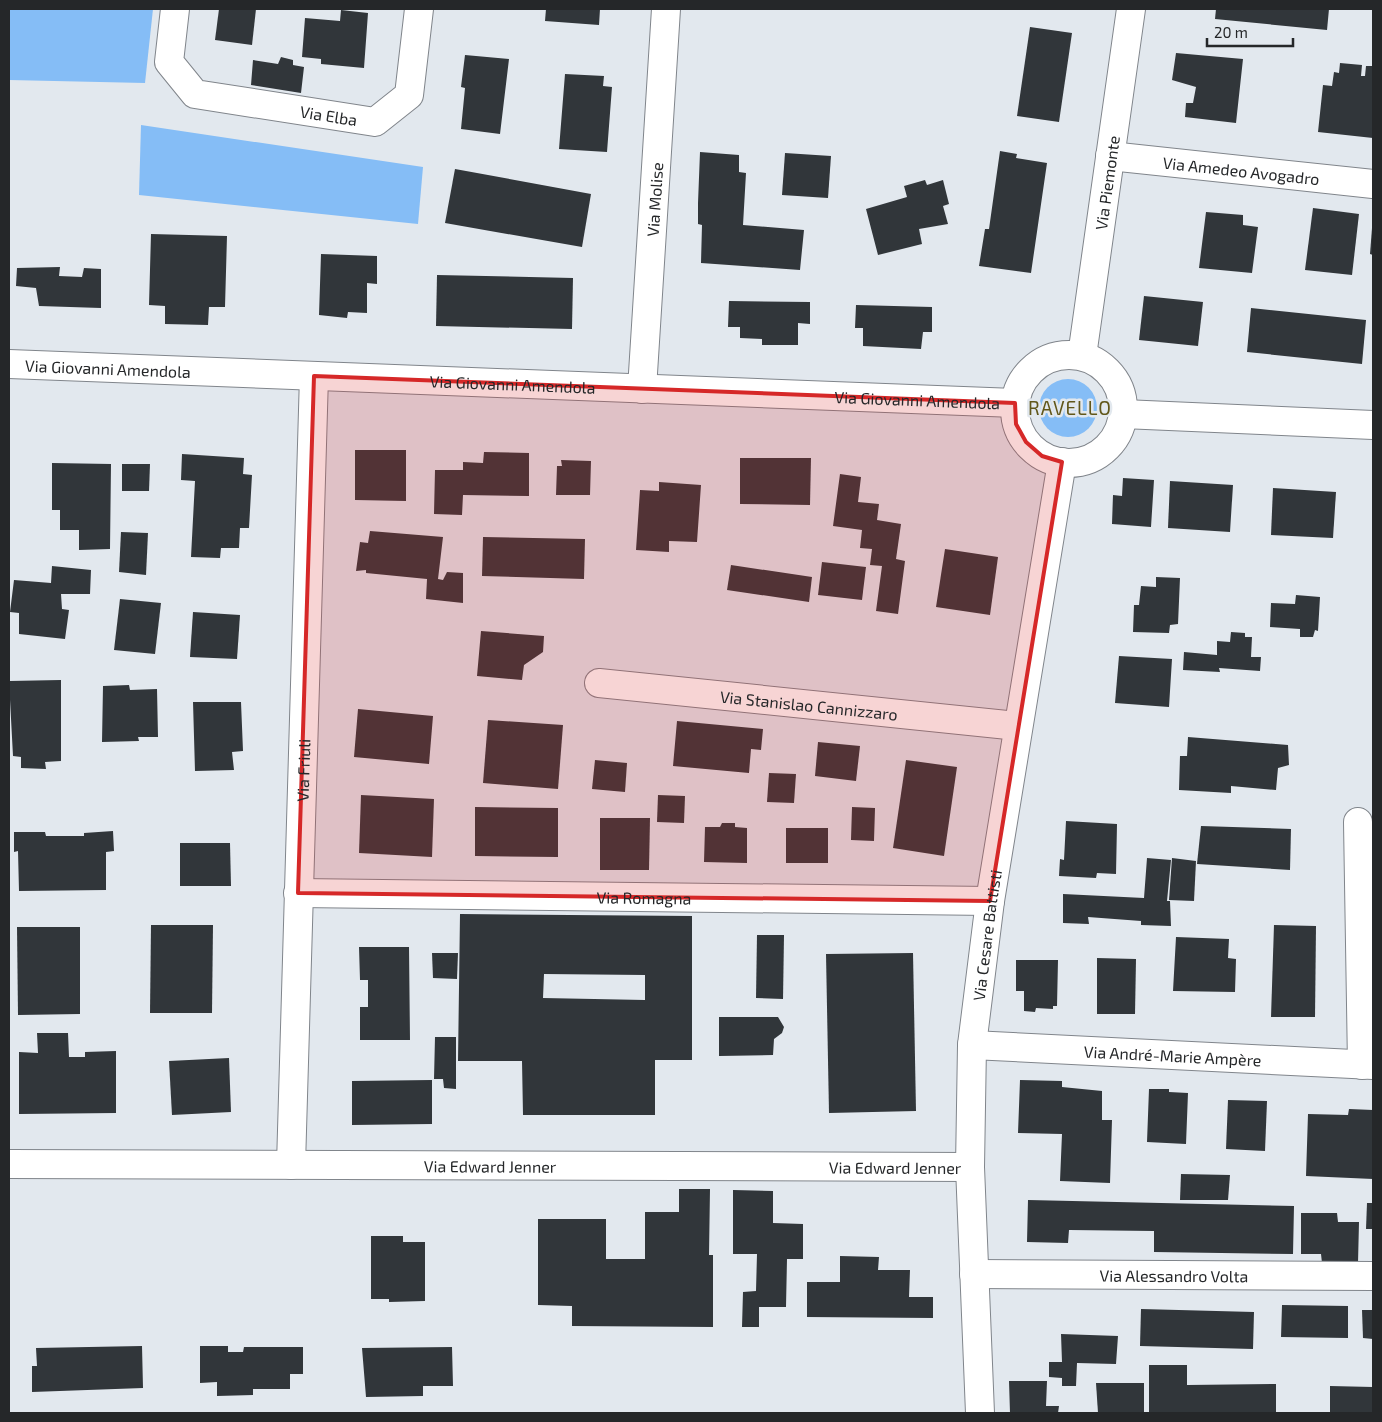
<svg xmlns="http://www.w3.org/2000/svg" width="1382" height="1422" viewBox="0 0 1382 1422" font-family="'Exo 2',sans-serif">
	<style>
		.green { fill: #85bdf6 }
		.building { fill: #31363a; fill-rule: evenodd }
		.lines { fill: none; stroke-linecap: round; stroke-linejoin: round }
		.minor-casing { stroke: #80858b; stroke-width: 30 }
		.minor { stroke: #fff; stroke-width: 28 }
		.marked { fill: #d62828; fill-opacity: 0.2; stroke: #d62828; stroke-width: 4; stroke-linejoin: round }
		.labels { text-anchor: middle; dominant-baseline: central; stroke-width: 5; stroke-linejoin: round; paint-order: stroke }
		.street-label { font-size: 16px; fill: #252729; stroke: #e2e8ee }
		.quarter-label { font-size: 19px; letter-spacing: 1px; fill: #61571a; stroke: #e2e8ee }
	</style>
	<rect width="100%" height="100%" fill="#e2e8ee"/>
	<g class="green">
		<path d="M9,9H153L145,83L9,80Z"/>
		<path d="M141,125L423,167L418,224L139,195Z"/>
		<circle cx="1068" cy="408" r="29"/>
	</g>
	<g class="building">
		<path d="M219,9H256L252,45L215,40Z"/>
		<path d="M546,9H600L599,25L545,21Z"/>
		<path d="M1216,9H1329L1327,30L1215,19Z"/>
		<path d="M341,10L368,13L364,68L321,64V59L302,57L305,18L340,21Z"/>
		<path d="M1030,27L1072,33L1059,122L1017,116Z"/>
		<path d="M1176,53L1243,59L1236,123L1185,117L1186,103H1193L1196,87L1172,80Z"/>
		<path d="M465,55L509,59L500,134L461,129L465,88L461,87Z"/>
		<path d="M281,57L293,60V65L304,67L301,93L251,85L253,60L278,64Z"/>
		<path d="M1340,63L1362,65L1361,76H1365L1366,66H1373V138L1318,132L1323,85L1332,86L1334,72L1339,73Z"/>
		<path d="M565,74L604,76L603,86L612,87L607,152L559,149Z"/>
		<path d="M1000,151L1017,154L1016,158L1047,163L1031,273L979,266L985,229H989Z"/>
		<path d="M700,152L739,155V172L746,173L743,225L804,230L800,270L701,263L702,225L698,224V203Z"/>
		<path d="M785,153L831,156L828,198L782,195Z"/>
		<path d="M455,169L591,194L582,247L445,223Z"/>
		<path d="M925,180L927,185L943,180L949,204L943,206L948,224L919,229L922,244L878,255L866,209L907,197L904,186Z"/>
		<path d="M1313,208L1359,214L1352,275L1305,270Z"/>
		<path d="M1206,212L1243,215V225L1258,227L1252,273L1199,268Z"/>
		<path d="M1372,228H1373V255L1370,254Z"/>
		<path d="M151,234L227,236L225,307H209L208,325L165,324V306L149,305Z"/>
		<path d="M321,254L377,256V284L367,283V313L348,312L347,318L319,315Z"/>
		<path d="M60,267L59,276L82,277L84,268L101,269V308L39,306L36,288L16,286L17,268Z"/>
		<path d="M437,275L573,278L572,329L436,326Z"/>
		<path d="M1144,296L1203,302L1198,346L1139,340Z"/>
		<path d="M729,301L810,302V324L798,323V345H762V339L740,338V327H728Z"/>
		<path d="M856,305L932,307V332H923L921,349L863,346V328H855Z"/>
		<path d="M1251,308L1366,320L1362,364L1247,352Z"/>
		<path d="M355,450H406V501L355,500Z"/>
		<path d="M484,452L529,453V496L463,495L462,515L434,514L435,470H463V462L483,463Z"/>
		<path d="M182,454L244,458L243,474L252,475L249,528H240L239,548H221L220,558L191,557L195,481L181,480Z"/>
		<path d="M740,458H811L810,505L740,504Z"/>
		<path d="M561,460L591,461L590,495H556L557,466H562Z"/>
		<path d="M52,463L111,464L110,549L79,550V530H60V510H52Z"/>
		<path d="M122,464H150L149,491H122Z"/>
		<path d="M840,474L861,477L858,502L879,504L877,520L901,524L896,559L905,561L898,614L876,611L882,566L870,565L872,549L860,548L862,530L833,526Z"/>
		<path d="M1123,478L1154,480L1151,527L1112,524L1113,495L1122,496Z"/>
		<path d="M1170,481L1233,485L1230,532L1168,528Z"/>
		<path d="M659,482L701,485L697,542L669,541V552L636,550L640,490L659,491Z"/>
		<path d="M1273,488L1336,492L1333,538L1271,535Z"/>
		<path d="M370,531L443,537L438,579L443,580L447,572L463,573V603L426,599L427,579L366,573V570L356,571L360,542L368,543Z"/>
		<path d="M121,532L148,533L146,575L119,572Z"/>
		<path d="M483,537L585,539L584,579L482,576Z"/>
		<path d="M945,549L998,557L990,615L936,607Z"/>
		<path d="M822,562L866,567L862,600L818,595Z"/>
		<path d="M731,565L812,577L809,602L727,590Z"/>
		<path d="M52,566L91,570L90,594H61L62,609L69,610L65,639L19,634V613L10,612L14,580L51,583Z"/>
		<path d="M1156,577L1180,578L1178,624L1170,625L1169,633L1133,632L1134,605H1139L1141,586L1156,587Z"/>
		<path d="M1296,595L1320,597L1318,631L1315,630L1313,637H1300V629L1270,627L1271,603L1295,604Z"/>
		<path d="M120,599L161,603L155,654L114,650Z"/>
		<path d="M193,612L240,615L237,659L190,657Z"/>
		<path d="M481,631L544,636L543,652L524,665L522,680L477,676Z"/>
		<path d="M1231,632L1245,633V637H1252L1251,657H1261L1260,671L1219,668L1220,672L1183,670L1184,652L1217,655V641L1230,642Z"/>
		<path d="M1119,656L1172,659L1169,707L1115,703Z"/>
		<path d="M61,680V761L45,762L46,769L21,768V757L13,756L9,681Z"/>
		<path d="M129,685L130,690L157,689L158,737H138L139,741L102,742L103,686Z"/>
		<path d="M193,702H241L243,751L232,752L234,770L195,771Z"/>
		<path d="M358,709L433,716L429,764L354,757Z"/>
		<path d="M488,720L563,725L558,789L483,783Z"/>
		<path d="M677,721L763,729L761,750L751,749L749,773L673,766Z"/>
		<path d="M1188,737L1288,745L1289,765L1278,768L1276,790L1231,786V793L1179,790L1180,756H1187Z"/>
		<path d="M818,742L860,746L856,781L815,776Z"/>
		<path d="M595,760L627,763L625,792L592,789Z"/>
		<path d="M906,760L957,767L944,856L893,848Z"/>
		<path d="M769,773L796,774L794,803L767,802Z"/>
		<path d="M361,795L434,799L432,857L359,853Z"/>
		<path d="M658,795L685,796L684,823L657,822Z"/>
		<path d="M475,807L558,808V857L475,856Z"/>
		<path d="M852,807L875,808L874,841L851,840Z"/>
		<path d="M600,818H650L649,870H600Z"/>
		<path d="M1066,821L1117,824L1116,874L1097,873L1096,878L1059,876L1060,859L1064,860Z"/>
		<path d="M722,823H735V827L747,828V863L704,862L705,827H720Z"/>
		<path d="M1201,826L1291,829L1290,870L1197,864Z"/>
		<rect x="786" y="828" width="42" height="35"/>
		<path d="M113,831L114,851L106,852V890L19,891L18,851L14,852V832H45L46,836H84V833Z"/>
		<path d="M180,843H230L231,886H180Z"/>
		<path d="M1147,858L1171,860L1167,901H1170L1171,926L1141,925V921L1088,917L1089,924L1063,923V894L1144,898Z"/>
		<path d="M1172,858L1196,861L1194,901L1169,900Z"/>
		<path d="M460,914L692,916V1060H655V1115H523L522,1061H458ZM544,974L645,975V1000L543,998Z"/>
		<path d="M151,925H213L212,1013H150Z"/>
		<path d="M1274,925L1316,926L1315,1017H1271Z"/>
		<path d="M17,927H80V1014L18,1015Z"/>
		<path d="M757,935H784L783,999L756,998Z"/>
		<path d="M1176,937L1229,939L1228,958L1236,959L1235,992L1173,991Z"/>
		<path d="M359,947H409L410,1040H360V1007H368V980H360Z"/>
		<path d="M432,953H458L457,979L433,978Z"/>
		<path d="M913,953L916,1111L829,1113L826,954Z"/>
		<path d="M1097,958L1136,959L1135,1014H1097Z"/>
		<path d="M1016,960H1058L1057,1006H1053V1009L1036,1008L1035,1012L1024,1011V991H1016Z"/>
		<path d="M719,1017H778L784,1027L782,1033L774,1039L773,1055L719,1056Z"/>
		<path d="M37,1033H68L69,1057H85V1052L116,1051V1113L19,1114V1052L38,1053Z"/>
		<path d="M435,1037H456V1089L444,1088L443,1079H434Z"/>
		<path d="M229,1058L231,1112L172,1115L169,1061Z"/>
		<path d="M432,1080V1124L352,1125V1081Z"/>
		<path d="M1020,1080L1062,1081V1087L1102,1091V1120H1112L1110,1183L1060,1181L1062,1134L1018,1133Z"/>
		<path d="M1149,1089H1169V1092L1188,1093L1186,1144L1147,1142Z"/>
		<path d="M1228,1100L1267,1101L1265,1151L1226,1149Z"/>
		<path d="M1349,1109L1373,1110V1179L1306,1176L1308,1114L1348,1115Z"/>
		<path d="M1181,1174L1230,1175L1228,1200H1180Z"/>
		<path d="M679,1189H710L709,1255H713V1327L572,1326V1306L538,1305V1219H606V1259H645V1212H679Z"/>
		<path d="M733,1190L773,1191V1223L803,1224V1259H787L786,1307H759V1327H742L743,1292L756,1291L757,1254H733Z"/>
		<path d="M1028,1200L1294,1206L1293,1254L1154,1252V1231L1069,1230L1068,1243L1027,1242Z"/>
		<path d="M1367,1203H1373V1229H1366Z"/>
		<path d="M1301,1213H1337L1338,1222H1359L1358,1263H1322L1321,1254H1301Z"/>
		<path d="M371,1236H403V1242H425V1301L389,1302V1299H371Z"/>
		<path d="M840,1256L879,1257L878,1270H910L909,1297H933V1318L807,1317V1282H840Z"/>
		<path d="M1282,1305L1348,1306V1338L1281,1337Z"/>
		<path d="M1141,1309L1254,1312L1253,1349L1140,1346Z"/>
		<path d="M1362,1310H1373V1339L1363,1338Z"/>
		<path d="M1061,1334L1118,1336L1116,1364L1077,1363L1076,1386H1062V1378L1049,1377V1362H1062Z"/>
		<path d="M142,1346L143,1388L32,1392V1366H37L36,1348Z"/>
		<path d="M200,1346H228V1352H243L244,1347H303V1374H290V1389H253V1395L217,1396V1382L200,1383Z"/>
		<path d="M452,1347L453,1386H423V1396L366,1397L362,1348Z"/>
		<path d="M1149,1365H1187V1385L1276,1384V1413H1149Z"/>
		<path d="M1009,1381H1047L1046,1406H1059L1058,1413H1010Z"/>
		<path d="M1096,1383H1144V1413H1098Z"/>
		<path d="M1330,1386L1373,1387V1413H1330Z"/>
	</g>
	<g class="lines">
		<g class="minor-casing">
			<g id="minor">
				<path id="s1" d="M175,9L169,62L195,94L375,122L409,95L419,9"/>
				<path id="s2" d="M1110,156L1373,184"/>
				<circle cx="1069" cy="409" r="54"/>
				<path id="s3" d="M1082,356L1131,9"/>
				<path id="s4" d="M9,364L1015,403"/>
				<path id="s5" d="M642,389L666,9"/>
				<path d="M1123,414L1373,425"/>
				<path id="s6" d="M599,683L1018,726"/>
				<path d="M1358,822L1362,1065"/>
				<path id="s7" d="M298,893L990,901"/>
				<path id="s8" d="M972,1045L1373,1065"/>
				<path id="s9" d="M9,1164L970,1167"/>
				<path id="s10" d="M291,1165L314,376"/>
				<path id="s11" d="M974,1274L1373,1276"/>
				<path id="s12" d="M980,1413L970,1167L972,1045L990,901L1062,462"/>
			</g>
		</g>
		<use href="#minor" class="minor"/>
	</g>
	<path class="marked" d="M314,376L1015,403L1016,424L1026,442L1042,456L1062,462L990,901L298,893Z"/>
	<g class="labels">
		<g class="street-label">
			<text stroke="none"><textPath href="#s1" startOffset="230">Via Elba</textPath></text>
			<text stroke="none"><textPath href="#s2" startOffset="132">Via Amedeo Avogadro</textPath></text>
			<text stroke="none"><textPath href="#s3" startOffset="175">Via Piemonte</textPath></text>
			<text stroke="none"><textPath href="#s5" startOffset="190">Via Molise</textPath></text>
			<text stroke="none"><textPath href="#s4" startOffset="99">Via Giovanni Amendola</textPath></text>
			<text stroke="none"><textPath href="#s4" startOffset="504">Via Giovanni Amendola</textPath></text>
			<text stroke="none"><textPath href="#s4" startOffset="909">Via Giovanni Amendola</textPath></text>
			<text stroke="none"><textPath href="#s6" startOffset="211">Via Stanislao Cannizzaro</textPath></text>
			<text stroke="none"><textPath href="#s10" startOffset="395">Via Friuli</textPath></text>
			<text stroke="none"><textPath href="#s7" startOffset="346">Via Romagna</textPath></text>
			<text stroke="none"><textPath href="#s12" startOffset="479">Via Cesare Battisti</textPath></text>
			<text stroke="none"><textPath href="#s8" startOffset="201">Via André-Marie Ampère</textPath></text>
			<text stroke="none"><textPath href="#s9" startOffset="481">Via Edward Jenner</textPath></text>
			<text stroke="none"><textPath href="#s9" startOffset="886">Via Edward Jenner</textPath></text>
			<text stroke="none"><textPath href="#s11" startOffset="200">Via Alessandro Volta</textPath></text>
		</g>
		<g class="quarter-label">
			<text x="1070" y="407">RAVELLO</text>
		</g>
	</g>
	<rect width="1382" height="1422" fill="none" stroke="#252729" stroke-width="20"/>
	<path d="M1207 38v8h86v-8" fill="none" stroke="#252729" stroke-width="2.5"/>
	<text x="1214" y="38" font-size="15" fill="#252729" stroke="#e2e8ee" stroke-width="4" paint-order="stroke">20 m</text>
</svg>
